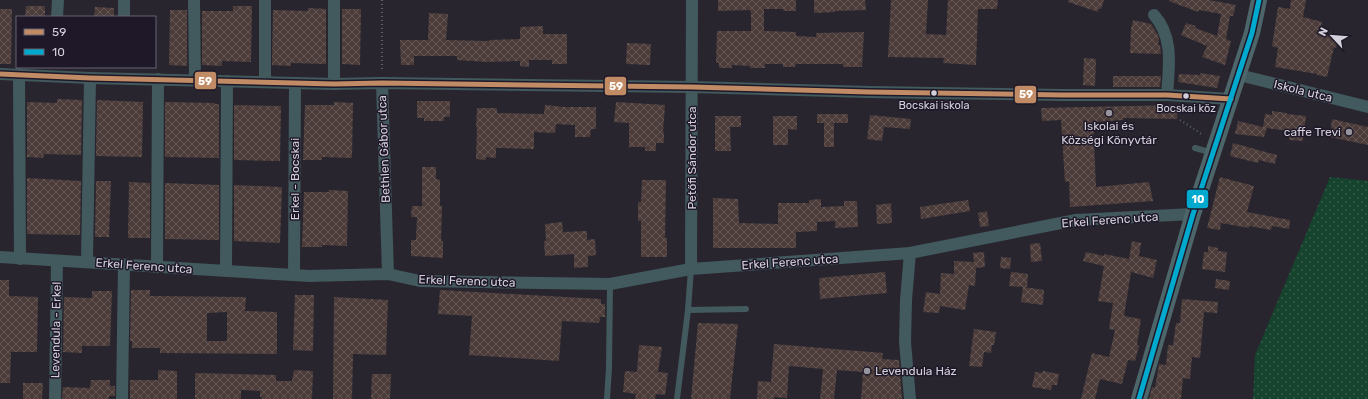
<svg xmlns="http://www.w3.org/2000/svg" width="1368" height="399" viewBox="0 0 1368 399" font-family="Rubik,sans-serif">
	<style>
		.grass { fill: url(#grass-dots) }
		.building { fill: url(#building-cross-hatch); fill-rule: evenodd }
		.lines { fill: none; stroke-linecap: round; stroke-linejoin: round }
		.path { stroke: #576468; stroke-width: 2; stroke-dasharray: 1 3; stroke-linecap: butt }
		.lane { stroke: #42595d; stroke-width: 6 }
		.street { stroke: #42595d; stroke-width: 12 }
		.secondary { stroke: #4c666a; stroke-width: 16 }
		.bus-1-casing { stroke: #1e1828; stroke-width: 8 }
		.bus-2-casing { stroke: #1e1828; stroke-width: 8 }
		.bus-1 { stroke: #c18c65; stroke-width: 5 }
		.bus-2 { stroke: #00a9ce; stroke-width: 5 }
		.bus-dot { fill: #d4d0db; stroke: #1e1828; stroke-width: 1.5 }
		.poi-dot { fill: #98949e; stroke: #1e1828; stroke-width: 1.5 }
		.labels { text-anchor: middle; dominant-baseline: central; stroke-width: 3; stroke-linejoin: round; paint-order: stroke }
		.bus-label { font-size: 11px; fill: #d4d0db; stroke: #1e1828 }
		.street-label { font-size: 12px; fill: #d4d0db; stroke: #1e1828 }
		.poi-label { font-size: 12px; fill: #d4d0db; stroke: #1e1828 }
		.line-badge { stroke: #1e1828; stroke-width: 1.5 }
		.badge-label { font-size: 11px; text-anchor: middle; font-weight: bold; fill: #fff }
	</style>
	<defs>
		<pattern id="grass-dots" width="8" height="8" patternUnits="userSpaceOnUse"><rect width="8" height="8" fill="#15432d"/><path d="M2 2h.1M6 6h.1" fill="none" stroke="#365d4b" stroke-width="1.8" stroke-linecap="round"/></pattern>
		<pattern id="building-cross-hatch" width="8" height="8" patternUnits="userSpaceOnUse"><rect width="8" height="8" fill="#4b3c3a"/><path d="M0 0l8 8M0 8l8-8" fill="none" stroke="#645756"/></pattern>
	</defs>
	<rect width="100%" height="100%" fill="#28252e"/>
	<path class="grass" d="M1330,177L1368,181V399H1253L1255,355Z"/>
	<g class="building">
		<path d="M718,0H796V11H783L784,9H764V30L765,31L796,32V36L816,37V33L864,32L862,67H843V64H796L795,67H783V64H765V68H750V66L732,65V68H719V63H716L717,31H751V13L750,10L718,11Z"/>
		<path d="M814,0H865L866,10L835,11V12L814,13Z"/>
		<path d="M891,0H928L926,34L946,35L948,0H998L997,9H978L976,65L943,63L944,58L888,57Z"/>
		<path d="M1068,0H1104L1101,9H1098V12L1068,2Z"/>
		<path d="M1169,0H1209L1236,5L1233,16H1230L1226,39L1231,41L1225,65L1202,57L1207,46L1181,35L1186,23L1196,26L1195,28L1217,36L1221,14L1199,10L1198,12L1169,1Z"/>
		<path d="M1291,0H1306L1303,17L1322,22L1320,30L1337,35V37L1339,38L1336,48L1334,47L1327,77L1317,75V74L1275,67L1278,48L1272,46L1278,7L1290,9Z"/>
		<path d="M26,6H45V17H25Z"/>
		<path d="M233,6H252L251,62L222,61V66L202,65V11H233Z"/>
		<path d="M95,7L114,8V17H94Z"/>
		<path d="M308,8L326,9V64L291,63V66L272,65L273,10L308,11Z"/>
		<path d="M0,9H12L11,64H0Z"/>
		<path d="M342,9H361L360,65L342,64Z"/>
		<path d="M170,10H187V66L169,65Z"/>
		<path d="M429,13L448,14L446,40L489,41V40L520,39V27L543,26V34H567V64H552V60H529V67L520,66V61L487,62L457,60V56H414V65H401L400,40H428Z"/>
		<path d="M1133,20L1151,24L1158,35L1159,39L1158,45H1160L1161,54L1130,53L1131,29Z"/>
		<path d="M627,43L651,44L650,65L626,64Z"/>
		<path d="M1084,58L1096,59L1095,86L1083,85Z"/>
		<path d="M1200,73L1220,76L1217,88L1178,82L1179,74L1200,75Z"/>
		<path d="M1113,76H1161L1160,87H1113Z"/>
		<path d="M57,99L82,100L81,155L44,154L43,158L27,157V102L57,103Z"/>
		<path d="M97,100L143,102L142,157L96,156Z"/>
		<path d="M417,101H450V117H444V121H424V118H417Z"/>
		<path d="M165,102L215,103V104H219V158L165,157Z"/>
		<path d="M334,102L353,103L352,158L322,157V160H303L305,105H334Z"/>
		<path d="M616,102L665,105L663,132H664V143H656V151H645V147H629V123L614,122Z"/>
		<path d="M234,105L281,106L280,161L234,160Z"/>
		<path d="M545,105L564,107H596V129H591L590,137H575V125L556,124L555,133L534,132V149L496,148V158L486,157V160L476,159L477,127H476L477,108H497V113L544,114Z"/>
		<path d="M1178,105L1177,119L1123,118V120L1093,122L1096,187L1149,182L1153,201L1070,207L1069,181L1065,182L1061,120L1042,121L1041,108Z"/>
		<path d="M1272,111L1287,113V114L1306,116L1303,141L1289,140L1290,131L1267,128L1264,137L1235,134L1238,121L1263,127L1265,114L1272,115Z"/>
		<path d="M817,114H848V123H834V147H824V123H817Z"/>
		<path d="M870,115L911,119L910,129L884,127L882,141L867,139Z"/>
		<path d="M715,116H741V127H730L731,151H715Z"/>
		<path d="M773,116H797V130L788,129V145H773Z"/>
		<path d="M1332,119L1368,127V145L1330,137Z"/>
		<path d="M1233,143L1277,155L1275,164L1259,160L1258,163L1230,156Z"/>
		<path d="M422,167H436V179L440,180V206H442L441,241H443V258L411,256V240H416L417,217H411L412,206H422Z"/>
		<path d="M1220,177L1254,186L1247,212L1290,220L1289,229L1272,226L1271,230L1249,226V228L1221,223L1220,230L1207,228Z"/>
		<path d="M27,178L81,181L80,235L27,234Z"/>
		<path d="M642,180H666L665,238H667V257H641V221H638V202H641Z"/>
		<path d="M96,181H111L109,237H95Z"/>
		<path d="M129,182L150,183V238H128Z"/>
		<path d="M165,183L219,185V240L165,239Z"/>
		<path d="M234,185L282,187L280,243L234,241Z"/>
		<path d="M329,190L348,191L347,246L322,245V247H302L304,192H329Z"/>
		<path d="M713,198L738,199L739,223L778,224V203H809V200L821,199V207L844,206V201H857L858,227L835,228V221L817,222V231L796,232V248H713Z"/>
		<path d="M968,200L970,211L921,219L920,207Z"/>
		<path d="M891,203L892,223L877,224L876,205Z"/>
		<path d="M987,211L989,226L980,227L978,213Z"/>
		<path d="M562,222L563,232L587,231V240L595,239L596,255L588,256V267L574,268V254L545,256L544,241H546L545,224Z"/>
		<path d="M1132,241L1141,243L1139,256L1157,260L1153,278L1131,272L1124,316L1141,319L1137,345L1139,346L1135,361L1128,360L1122,384L1100,379L1095,399H1081L1092,353L1109,357L1115,330L1109,329L1113,303L1098,301L1104,266L1083,261L1086,252L1104,256V254L1129,259Z"/>
		<path d="M1040,243L1042,261L1031,262L1030,244Z"/>
		<path d="M1208,246L1218,248V251L1227,252L1225,272L1202,269L1204,252H1208Z"/>
		<path d="M984,252L985,267L976,268L975,286L969,285L965,310L940,306L939,313L923,312L926,292L940,294L941,273L954,274V261L974,262L973,253Z"/>
		<path d="M1001,257L1011,258L1010,269L1000,268Z"/>
		<path d="M885,272L887,293L820,299L819,278Z"/>
		<path d="M1011,272L1028,274L1027,288L1024,287L1044,290L1043,305L1021,302L1023,287L1009,286Z"/>
		<path d="M1216,279L1230,281L1229,290L1215,288Z"/>
		<path d="M0,280H9V296L38,297L37,352H11L10,383H0Z"/>
		<path d="M131,290H150V296L246,297L245,311L277,312V354L160,353V348H132V341H130ZM227,312V341H207V313Z"/>
		<path d="M440,290L601,299V304H605V317H600L599,323L562,321L559,361L469,355L472,316L438,314Z"/>
		<path d="M92,291H112L110,346H82V353L63,352L64,297L92,298Z"/>
		<path d="M295,295H314L313,351L293,350Z"/>
		<path d="M334,297L388,300L386,355L353,354L352,399H333Z"/>
		<path d="M1182,299L1218,302L1217,313L1204,312L1200,358L1192,357L1190,379L1183,378L1181,399H1149L1152,387L1155,388L1159,364L1166,365L1168,345H1173L1176,323H1180Z"/>
		<path d="M698,323L738,324L730,399H691Z"/>
		<path d="M974,329L996,332L994,345H992L991,353L984,352L982,367L969,366Z"/>
		<path d="M774,344L883,353L882,359L899,360L902,399H861L863,372L837,370L834,399H820L823,369L789,366L787,398L774,397V399H757L758,381L771,382Z"/>
		<path d="M639,345L662,347L658,372L668,373L665,395L656,394L655,399H635L636,394L623,392L625,371L637,372Z"/>
		<path d="M158,370L177,371V399H130V380H158Z"/>
		<path d="M294,370L313,371L312,399H262V397H260V391L241,390V399H195V373L276,375V381H292Z"/>
		<path d="M1043,371L1059,374L1057,385H1052L1051,390L1032,387L1035,372L1042,373Z"/>
		<path d="M372,374H391L390,399H371Z"/>
		<path d="M91,380H110V386H115V396H109V399H62L63,387L90,388Z"/>
		<path d="M23,383H43L42,399H23Z"/>
	</g>
	<g class="lines">
		<g class="path">
			<path d="M382,0V72"/>
			<path d="M1180,120L1203,135"/>
		</g>
		<g class="lane">
			<path d="M1195,148L1213,153"/>
			<path d="M688,310L746,309"/>
			<path d="M607,399L609,368L610,284"/>
			<path d="M677,399L688,310L691,269"/>
		</g>
		<g class="street">
			<path d="M194,0L195,80"/>
			<path d="M265,0V82"/>
			<path d="M334,0V84"/>
			<path d="M1154,15C1174,37 1169,67 1167,95"/>
			<path d="M57,17L58,0"/>
			<path d="M124,17V0"/>
			<path d="M0,74L90,78L334,84L382,83L692,87L869,92L1062,95H1167L1231,99"/>
			<path d="M19,74L20,259"/>
			<path d="M1239,75L1368,107"/>
			<path d="M382,83L388,274"/>
			<path d="M910,253L906,300L905,342L910,399"/>
			<path d="M0,257L309,276L388,274L420,281L610,284L691,269L910,253L1076,220L1193,214"/>
			<path d="M87,262L90,78"/>
			<path d="M157,267L158,79"/>
			<path d="M691,269L692,0"/>
			<path d="M226,271L227,81"/>
			<path d="M294,275L295,83"/>
			<path d="M55,399L57,261"/>
			<path d="M122,399L124,265"/>
		</g>
		<path class="secondary" d="M1139,399L1193,214L1252,33L1259,0"/>
		<g class="bus-1-casing">
			<path id="bus-1" d="M0,74L90,78L334,84L382,83L692,87L869,92L1062,95H1167L1231,99"/>
		</g>
		<g class="bus-2-casing">
			<path id="bus-2" d="M1139,399L1193,214L1252,33L1259,0"/>
		</g>
		<use href="#bus-1" class="bus-1"/>
		<use href="#bus-2" class="bus-2"/>
	</g>
	<g class="bus-dot">
		<circle cx="934" cy="93" r="3.5"/>
		<circle cx="1186" cy="96" r="3.5"/>
	</g>
	<g class="poi-dot">
		<circle cx="1109" cy="113" r="4"/>
		<circle cx="1349" cy="132" r="4"/>
		<circle cx="867" cy="371" r="4"/>
	</g>
	<g class="labels">
		<g class="bus-label">
			<text x="934" y="105">Bocskai iskola</text>
			<text x="1186" y="108">Bocskai köz</text>
		</g>
		<g class="street-label">
			<text transform="translate(1303 91) rotate(14)">Iskola utca</text>
			<text transform="translate(384 149) rotate(-92)">Bethlen Gábor utca</text>
			<text transform="translate(692 158) rotate(-90)">Petőfi Sándor utca</text>
			<text transform="translate(295 179) rotate(-90)">Erkel - Bocskai</text>
			<text transform="translate(1110 220) rotate(-4)">Erkel Ferenc utca</text>
			<text transform="translate(790 262) rotate(-4)">Erkel Ferenc utca</text>
			<text transform="translate(144 266) rotate(4)">Erkel Ferenc utca</text>
			<text transform="translate(467 281) rotate(2)">Erkel Ferenc utca</text>
			<text transform="translate(56 330) rotate(-89)">Levendula - Erkel</text>
		</g>
		<g class="poi-label">
			<text x="1109" y="126">Iskolai és<tspan x="1109" dy="14">Községi Könyvtár</tspan></text>
			<text x="1341" y="132" text-anchor="end">caffe Trevi</text>
			<text x="875" y="371" text-anchor="start">Levendula Ház</text>
		</g>
	</g>
	<g class="line-badge">
		<rect x="194" y="71" width="23" height="19" rx="4" fill="#c18c65"/>
		<rect x="604" y="76" width="23" height="20" rx="4" fill="#c18c65"/>
		<rect x="1014" y="85" width="23" height="19" rx="4" fill="#c18c65"/>
		<rect x="1186" y="189" width="23" height="20" rx="4" fill="#00a9ce"/>
	</g>
	<g class="badge-label">
		<text x="205" y="85">59</text>
		<text x="616" y="90">59</text>
		<text x="1026" y="98">59</text>
		<text x="1198" y="203">10</text>
	</g>
	<rect x="16" y="16" width="140" height="52" fill="#1e1828" stroke="#676270"/>
	<rect x="24" y="29" width="20" height="6" fill="#c18c65" stroke="#676270"/>
	<text x="52" y="36" font-size="12" fill="#d4d0db">59</text>
	<rect x="24" y="49" width="20" height="6" fill="#00a9ce" stroke="#676270"/>
	<text x="52" y="56" font-size="12" fill="#d4d0db">10</text>
	<g transform="translate(1332 36) rotate(296)" stroke="#1e1828" stroke-width="3" paint-order="stroke">
	<path d="M0-3L7 15L0 10L-7 15Z" fill="#d4d0db"/>
	<text y="-6" font-size="11" font-weight="bold" text-anchor="middle" fill="#d4d0db">N</text>
	</g>
</svg>
